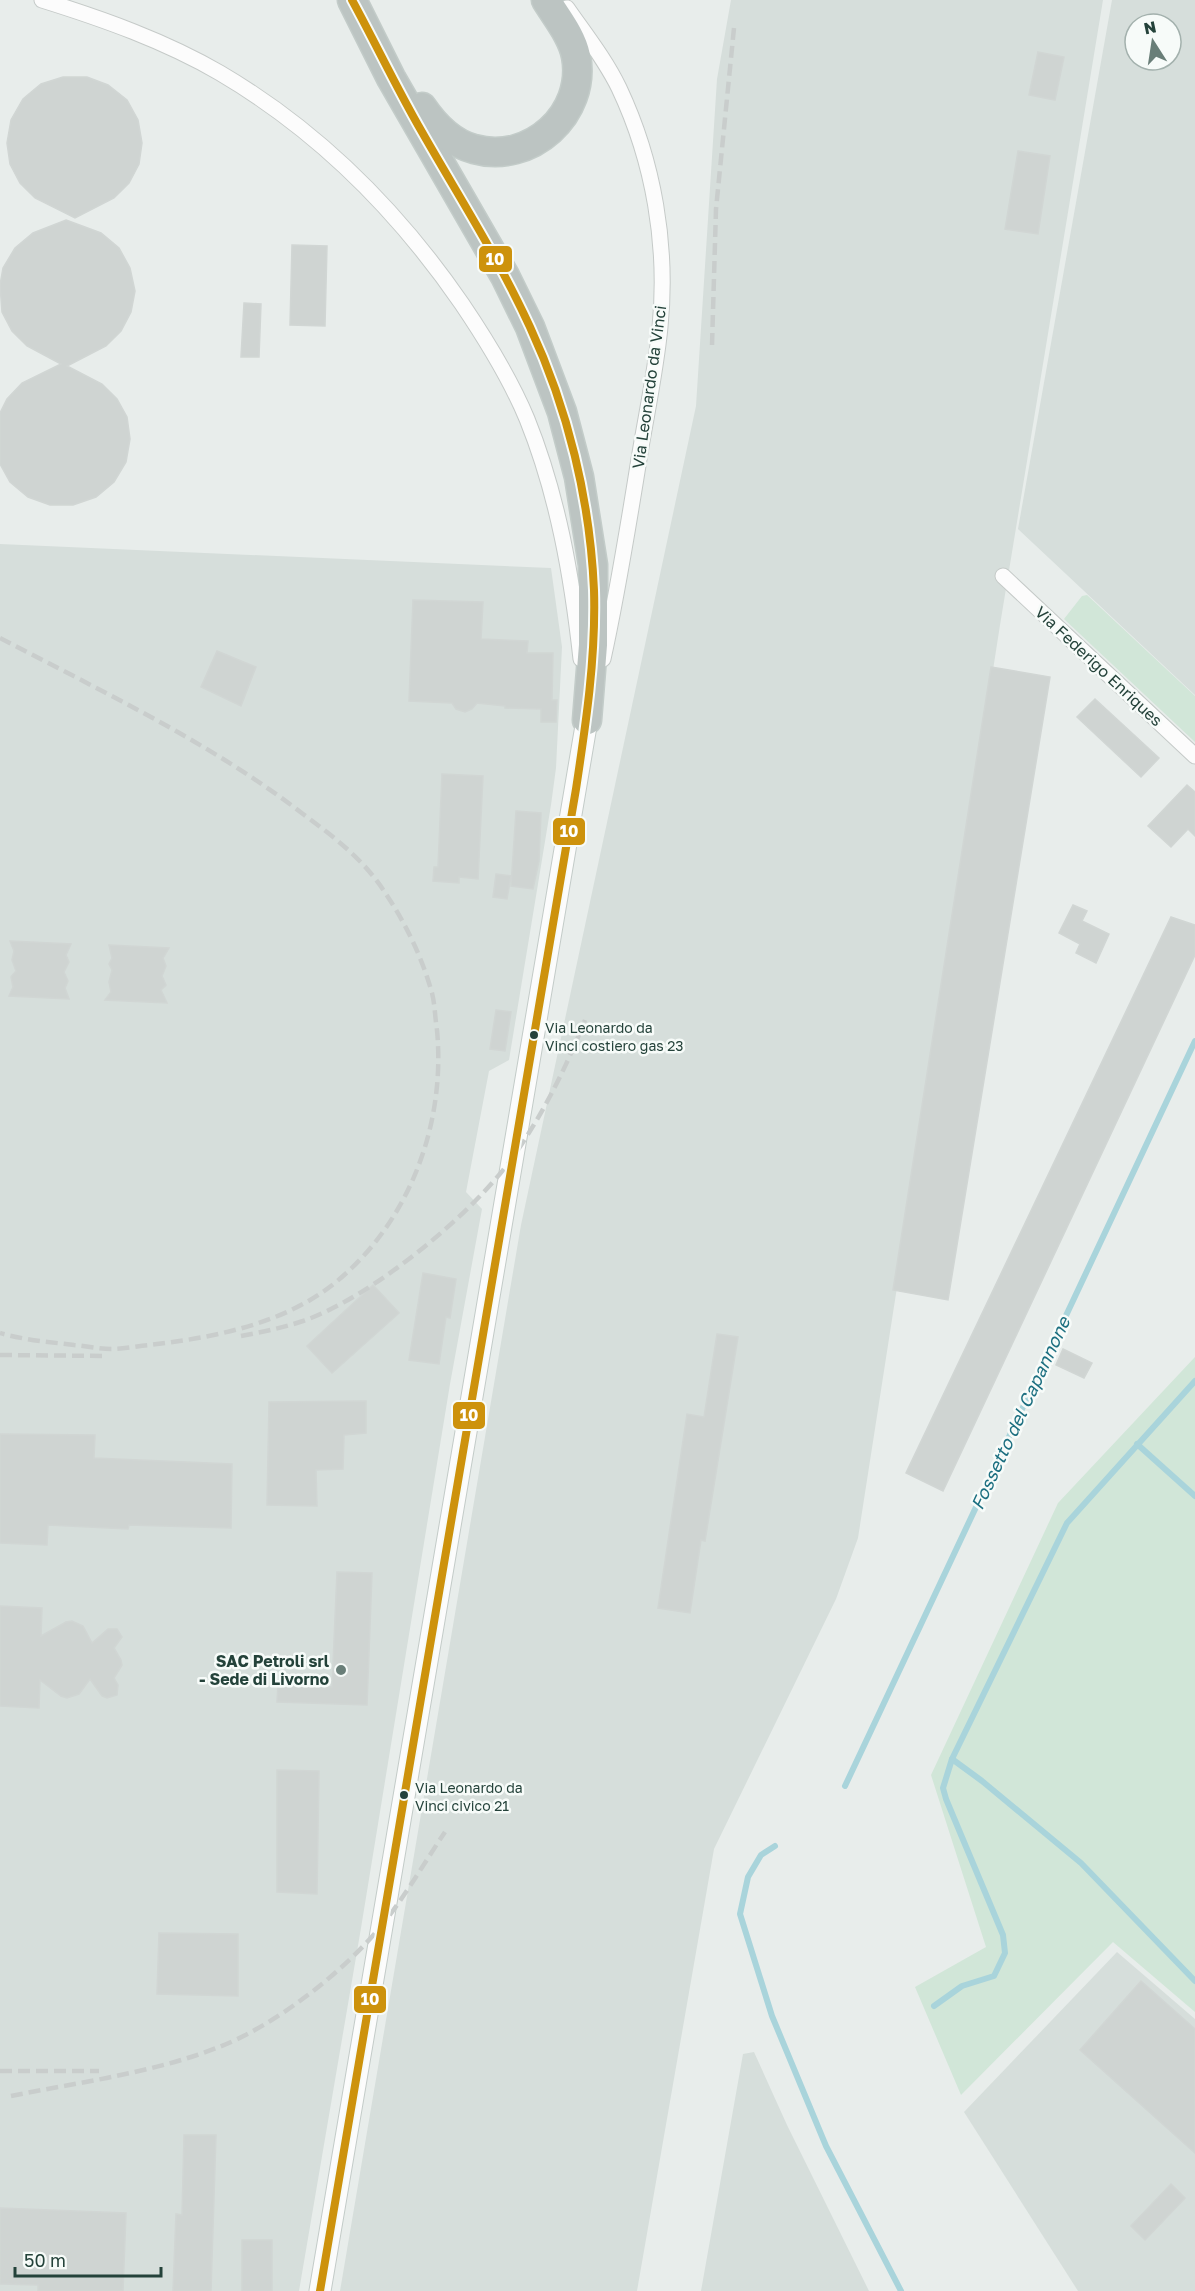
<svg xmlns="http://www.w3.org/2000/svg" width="1195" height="2291" viewBox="0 0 1195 2291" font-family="'Golos Text',sans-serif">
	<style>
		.built { fill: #d6dedb; fill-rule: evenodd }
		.green { fill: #d1e6d8 }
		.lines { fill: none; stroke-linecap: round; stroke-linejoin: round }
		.stream { stroke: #a9d4db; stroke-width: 6 }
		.building { fill: #cfd4d2; stroke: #d1d6d4; stroke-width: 1.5 }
		.street-casing { stroke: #c5cac8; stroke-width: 17 }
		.secondary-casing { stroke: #c3cbc8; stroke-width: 23 }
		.highway-casing { stroke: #c3ccc9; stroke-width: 31 }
		.street { stroke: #fcfcfc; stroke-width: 15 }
		.secondary { stroke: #fcfcfc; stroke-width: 21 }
		.highway { stroke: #bcc4c2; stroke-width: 28 }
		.rail { stroke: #c9cdcc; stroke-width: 4.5; stroke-dasharray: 12 6; stroke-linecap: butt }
		.bus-1-casing { stroke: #f7fbf9; stroke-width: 12 }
		.bus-1 { stroke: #cd920c; stroke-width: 8 }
		.bus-dot { fill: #24423a; stroke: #f7fbf9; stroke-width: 2 }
		.poi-dot { fill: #697e78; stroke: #f7fbf9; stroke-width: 2 }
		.labels { text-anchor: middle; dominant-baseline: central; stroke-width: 5; stroke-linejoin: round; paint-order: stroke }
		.bus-label { font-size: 14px; fill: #24423a; stroke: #f7fbf9; text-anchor: start }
		.street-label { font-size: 16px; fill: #24423a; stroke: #f7fbf9 }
		.poi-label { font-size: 16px; font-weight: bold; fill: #24423a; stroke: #f7fbf9; text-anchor: end }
		.water-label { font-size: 18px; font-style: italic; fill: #1c6f80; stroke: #f7fbf9 }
		.line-badge { stroke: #f7fbf9; stroke-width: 2 }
		.badge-label { font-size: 16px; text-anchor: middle; font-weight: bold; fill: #fff }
	</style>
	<rect width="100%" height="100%" fill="#e8edeb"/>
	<g class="built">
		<path d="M731,0H1103L1000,625L858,1538L836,1599L714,1849L637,2291H340L521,1225L696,406L717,79Z"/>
		<path d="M1112,0H1195V695L1018,529ZM1135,24H1171V60H1135Z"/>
		<path d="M0,544L551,568L562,647L556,768L551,805L509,1060L489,1071L466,1192L482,1209L450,1384L361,1928L299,2291H0Z"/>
		<path d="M1117,1952L1195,2019V2291H1078L964,2112Z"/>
		<path d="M754,2052L787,2125L869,2291H701L743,2054Z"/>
	</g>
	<g class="green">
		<path d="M1087,595L1195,696V742L1064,619L1082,596Z"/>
		<path d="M1195,1357V2012L1113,1942L961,2095L915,1987L986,1947L931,1775L1058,1503Z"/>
	</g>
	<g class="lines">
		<g class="stream">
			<path d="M1137,1444L1195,1496"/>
			<path d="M952,1759L982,1781L1081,1863L1195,1981"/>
			<path d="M845,1786L1195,1041"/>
			<path d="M775,1846L761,1855L748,1877L740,1914L772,2016L826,2146L901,2291"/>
			<path d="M934,2006L962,1986L994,1976L1005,1953L1003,1935L946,1799L943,1788L952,1759L1067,1523L1195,1381"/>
		</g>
	</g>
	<g class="building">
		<path d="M1038,52L1064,57L1055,100L1029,95Z"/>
		<path d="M63,77H87L108,85L127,100L138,120L142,143L139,164L129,183L114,198L75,218L35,198L20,183L10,164L7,143L11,120L23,99L41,84Z"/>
		<path d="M1018,151L1050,156L1038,234L1005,229Z"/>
		<path d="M66,220L101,233L119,248L130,268L135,291L131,312L121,331L106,346L67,366L102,384L117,399L127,417L130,439L126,462L114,482L96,497L73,505H50L28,497L10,482L0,464V413L7,399L22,383L61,364L27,346L12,331L2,312L0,285L3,268L15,248L33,233Z"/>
		<path d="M292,245L327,246L325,326L290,325Z"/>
		<path d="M244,303L261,304L259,357H241Z"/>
		<path d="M413,600L483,602L481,639L528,641L527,653H553L552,700H557L556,722H541V709L505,708V706L477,703L472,709L465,712L456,709L452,703L409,701Z"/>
		<path d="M217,651L256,667L241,706L201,687Z"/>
		<path d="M991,667L1050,677L948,1300L893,1290Z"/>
		<path d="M1095,699L1159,758L1141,777L1077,717Z"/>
		<path d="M442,774L483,776L478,879L459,877V883L433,881L434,867H438Z"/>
		<path d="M1187,785L1195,792V836L1188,829L1171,847L1148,826Z"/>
		<path d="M516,811L541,813L539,861L533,889L511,886Z"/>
		<path d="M496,874L511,876L507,899L493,897Z"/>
		<path d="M1073,905L1087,911L1082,921L1109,934L1096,963L1076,953L1080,944L1059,933Z"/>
		<path d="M1171,917L1195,925V955L943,1491L906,1473Z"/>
		<path d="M10,941L71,944L66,955L69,962L64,972L68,981L65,988L69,999L9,996L13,987L11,977L16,971L12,960L14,951Z"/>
		<path d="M109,945L169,948L163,958L166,966L162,976L166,985L161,990L167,1003L105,1000L111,992L109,982L112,970L109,964L112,958Z"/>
		<path d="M496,1010L511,1012L505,1051L490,1049Z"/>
		<path d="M423,1273L456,1279L450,1318L446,1317L439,1364L409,1360Z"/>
		<path d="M373,1285L399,1313L332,1373L307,1346Z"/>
		<path d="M717,1334L738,1337L705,1541L701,1540L690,1613L658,1608L687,1414L704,1417Z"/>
		<path d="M1063,1349L1092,1363L1084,1378L1056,1365Z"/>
		<path d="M366,1401V1433L344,1435L343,1469L316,1470L317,1506L267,1505L269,1402Z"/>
		<path d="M0,1434L95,1435L94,1458L232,1464L231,1528L129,1525L128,1529L48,1525L47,1545L0,1543Z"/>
		<path d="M337,1572L372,1573L367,1705L277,1702L278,1685L332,1687Z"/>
		<path d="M0,1606L42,1608L41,1636L66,1622L72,1621L83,1626L92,1643L108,1629H117L122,1637L114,1648L121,1660L122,1665L114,1678L118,1685L117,1695L107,1698L102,1696L90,1679L79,1694L67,1698L61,1696L40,1680L39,1708L0,1706Z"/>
		<path d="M277,1770L319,1771L317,1894L277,1892Z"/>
		<path d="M159,1933L238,1934V1996L157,1994Z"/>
		<path d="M1141,1981L1195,2029V2153L1080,2050Z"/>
		<path d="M184,2135H216L211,2291H173L176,2214L182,2215Z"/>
		<path d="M1171,2184L1185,2198L1145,2240L1131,2226Z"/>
		<path d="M0,2208L126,2213L123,2291H38V2285L0,2284Z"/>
		<rect x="242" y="2240" width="30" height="51"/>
	</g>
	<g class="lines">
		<g class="street-casing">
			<g id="street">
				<path d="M42,0C103,19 165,41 220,73C317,130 398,211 462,304C487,341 510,378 527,419C558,496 572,577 581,659"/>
				<path d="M567,8C585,34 605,59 619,88C654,162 668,246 660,327C656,369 647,411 640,453C629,522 618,591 603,659"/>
				<path d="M1003,576L1195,756"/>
			</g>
		</g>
		<g class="secondary-casing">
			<path id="secondary" d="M320,2291L587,720"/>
		</g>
		<g class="highway-casing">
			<g id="highway">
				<path d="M352,0L391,78L505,276L530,327L562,412L579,477L593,565V645L587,720"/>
				<path d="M422,107C435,126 451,143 474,149C530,165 587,114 576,56C572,36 557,18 546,0"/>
			</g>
		</g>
		<use href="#street" class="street"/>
		<use href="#secondary" class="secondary"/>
		<use href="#highway" class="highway"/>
		<g class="rail">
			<path d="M712,345L716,209L734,28"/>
			<path d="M0,638C103,692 211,743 303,814C334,837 363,859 384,891C405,922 422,957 432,993C435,1005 435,1018 437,1030C446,1126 408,1226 331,1286C280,1325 211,1338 149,1345C137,1346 124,1349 112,1349C99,1349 86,1346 74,1345C49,1342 24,1340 0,1333"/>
			<path d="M241,1336C262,1332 282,1328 303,1321C370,1298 472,1215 513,1157C543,1114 566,1068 585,1020"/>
			<path d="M0,1355L107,1356"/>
			<path d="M0,2071H99"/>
			<path d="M11,2096C80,2082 153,2073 219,2047C274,2026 344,1972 381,1926C405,1897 424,1863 445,1832"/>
		</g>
		<g class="bus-1-casing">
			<path id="bus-1" d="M320,2291L576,789C586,723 596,657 594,590C590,500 568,409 530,327C499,259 459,197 422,132C397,89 376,44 352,0"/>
		</g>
		<use href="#bus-1" class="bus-1"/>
	</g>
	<g class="bus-dot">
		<circle cx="534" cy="1035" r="5"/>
		<circle cx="404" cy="1795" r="5"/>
	</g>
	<circle class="poi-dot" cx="341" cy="1670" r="6"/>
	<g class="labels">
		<g class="bus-label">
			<text x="545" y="1027">Via Leonardo da<tspan x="545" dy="18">Vinci costiero gas 23</tspan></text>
			<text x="415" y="1787">Via Leonardo da<tspan x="415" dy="18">Vinci civico 21</tspan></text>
		</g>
		<g class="street-label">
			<text transform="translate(649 387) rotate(-82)">Via Leonardo da Vinci</text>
			<text transform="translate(1099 666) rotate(43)">Via Federigo Enriques</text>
		</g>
		<g class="poi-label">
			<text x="329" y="1661">SAC Petroli srl<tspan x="329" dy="18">- Sede di Livorno</tspan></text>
		</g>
		<g class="water-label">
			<text transform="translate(1020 1413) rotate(-65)">Fossetto del Capannone</text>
		</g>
	</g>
	<g class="line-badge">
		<rect x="478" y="245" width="35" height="28" rx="6" fill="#cd920c"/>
		<rect x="552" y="817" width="34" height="29" rx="6" fill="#cd920c"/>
		<rect x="452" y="1401" width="34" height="29" rx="6" fill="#cd920c"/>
		<rect x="353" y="1985" width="34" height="29" rx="6" fill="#cd920c"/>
	</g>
	<g class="badge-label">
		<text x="495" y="265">10</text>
		<text x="569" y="837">10</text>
		<text x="469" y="1421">10</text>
		<text x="370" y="2005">10</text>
	</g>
	<g transform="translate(1153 42) rotate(348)"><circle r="28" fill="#f7fbf9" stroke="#a3b1ad" stroke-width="1.5"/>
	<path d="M0-4.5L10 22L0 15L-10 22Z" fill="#697e78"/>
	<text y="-9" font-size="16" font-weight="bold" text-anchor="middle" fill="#24423a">N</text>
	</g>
	<path d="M15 2267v9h146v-9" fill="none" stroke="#24423a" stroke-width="3"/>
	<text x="24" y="2267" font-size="18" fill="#24423a" stroke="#f7fbf9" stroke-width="4.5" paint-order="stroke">50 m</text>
</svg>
